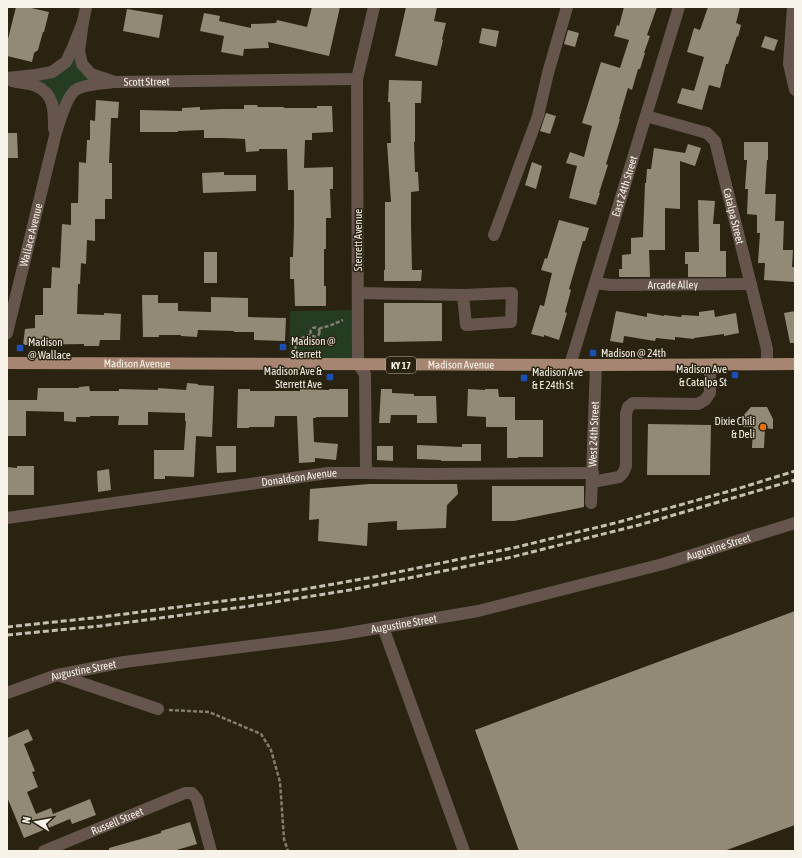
<svg xmlns="http://www.w3.org/2000/svg" width="802" height="858" viewBox="0 0 802 858" font-family="'Asap Condensed',sans-serif">
	<style>
		.green { fill: #253c23 }
		.building { fill: #928a76 }
		.lines { fill: none; stroke-linecap: round; stroke-linejoin: round }
		.path { stroke: #847e70; stroke-width: 2.5; stroke-dasharray: 4 2; stroke-linecap: butt }
		.minor { stroke: #65554c; stroke-width: 12 }
		.major { stroke: #a68672; stroke-width: 12 }
		.rail { stroke: #c3bfb2; stroke-width: 3; stroke-dasharray: 6 3; stroke-linecap: butt }
		.transit-dot { fill: #1a4fb4; stroke: #2a2312; stroke-width: 1.5 }
		.food-dot { fill: #e8710a; stroke: #2a2312; stroke-width: 1.5 }
		.labels { text-anchor: middle; dominant-baseline: central; stroke-width: 3; stroke-linejoin: round; paint-order: stroke }
		.shield { fill: #2a2312; stroke: #bab5a8; stroke-width: 1 }
		.shield-label { font-size: 10px; font-weight: bold; fill: #f7f3e8 }
		.street-label { font-size: 11px; fill: #f7f3e8; stroke: #2a2312 }
		.poi-label { font-size: 11px; fill: #f7f3e8; stroke: #2a2312; text-anchor: start }
	</style>
	<rect width="100%" height="100%" fill="#2a2312"/>
	<g class="green">
		<path d="M73,47L82,64L113,82L75,90L55,136L47,93L7,78L52,72Z"/>
		<path d="M358,310V364H289L290,311Z"/>
	</g>
	<g class="building">
		<path d="M16,7H27L49,12L44,32H43L38,50L34,53L32,62L7,56V43Z"/>
		<path d="M312,7H340L329,56L268,42L269,48L244,49L243,56L221,52L224,36L200,31L204,13L220,16L219,21L251,28V24L276,23L277,20L307,27Z"/>
		<path d="M406,7H437L434,21L446,23L442,39L443,40L437,66L395,56Z"/>
		<path d="M624,7H657L647,35L650,36L644,53H645L640,69H638L632,90L628,88L619,119H620L606,164L608,165L599,193H600L596,205L569,198L577,166L566,163L570,152L584,157L592,126L582,123L601,62L620,68L629,40L614,36L617,25L619,26Z"/>
		<path d="M708,7H740L736,23L741,25L738,37L737,36L728,64H726L720,88L709,85L702,110L677,103L682,88L694,91L704,57L687,52L694,28L700,30Z"/>
		<path d="M127,9L163,15L159,38L123,31Z"/>
		<path d="M482,28L499,31L496,47L479,43Z"/>
		<path d="M568,30L579,33L575,47L564,44Z"/>
		<path d="M765,36L778,40L774,51L761,47Z"/>
		<path d="M389,80L422,81L421,103H415V142H414L415,172H418L419,191L411,192V224L412,270H422L421,281H384V270H385V202H391L387,143H391L390,102H388Z"/>
		<path d="M96,100L119,102L118,118H111L109,163H112V199H105V219H95V241L87,240L86,264L81,263L80,284H78L77,314L104,315V313L121,314L120,340H100L99,346H84V344L23,345L25,329L35,328V315H43V288H51L52,267L60,268L62,224L71,225V203H78L79,162L86,163L87,140H90V120L95,121Z"/>
		<path d="M244,105H257L258,107H284V108H317V106H332L333,132L312,133V140H305L304,168L333,167V189H330L331,218H326V249H324V286H326V306H295L294,279H290V257H293L294,226V190H288L287,149H259V151L246,152L245,139L223,138H204V130L178,131V132H140V110L182,111V108L200,107V110L223,109H244Z"/>
		<path d="M546,113L556,116L550,134L540,131Z"/>
		<path d="M7,133H17L18,158H7Z"/>
		<path d="M744,142H768V160H767L765,194H776L775,221H784L783,250H793L792,267H795V282L764,280L765,263H758L760,233H757V215L747,214L748,189H745L747,160H744Z"/>
		<path d="M688,144L701,148L695,166L680,161V209L665,208V250H649L650,277H619V269H622V255L631,254V238L643,237L645,183H646L647,169H651L654,148L685,153Z"/>
		<path d="M532,162L542,166L536,189L525,185Z"/>
		<path d="M224,172V175H256V191L203,193L202,173Z"/>
		<path d="M698,200L715,201L713,224H720V251H726V277H688V264H685V252H699Z"/>
		<path d="M559,220L589,228L585,241H583L569,289L571,290L565,312L567,313L559,340L544,335V337L531,334L540,305L544,306L552,273L541,270L545,258L547,259Z"/>
		<rect x="204" y="252" width="13" height="31"/>
		<path d="M142,295H158V303H178V311L211,312V297L248,298V317L286,318L285,341L254,340V332H234V331L198,330L197,337L181,336V335H159V337H143Z"/>
		<path d="M384,303H442V341L384,342Z"/>
		<path d="M714,310L715,317L736,313L739,333L724,336V334L694,338V339L675,337V340L656,338L655,341L624,336L623,343L610,341L616,311L647,317V313L664,316V315L681,317L682,315L699,316V312Z"/>
		<path d="M795,311V343H790L784,313Z"/>
		<path d="M187,383L198,384V385L214,386L212,437L196,436L194,477L165,476V479H154V450H184L186,421H185V413L148,412V425H118L119,416H90V417H76V422L64,421V412L26,411V436H7V400H37L38,388H79V387L89,386L90,391H119V389L158,390V388L186,390Z"/>
		<path d="M238,389H250V391H300V389L329,390V389H348V417H316V418H313L314,442L338,444L336,460L315,458V462L299,463L297,416H275L274,427H249V428H237Z"/>
		<path d="M381,389H392V393L414,394V396H436L437,423H417V415H391L390,423H379Z"/>
		<path d="M468,389L485,390V389H498L499,397H515V420H543V457H518V458H507V427H486V417L467,416Z"/>
		<path d="M751,407H767L773,419V429L765,428L764,448H752L753,427H743V416Z"/>
		<path d="M648,424L711,425L710,475H647Z"/>
		<path d="M462,444H481V461H441V460L417,459V445L462,447Z"/>
		<path d="M216,446H236V472L217,473Z"/>
		<path d="M377,446H393V461L377,460Z"/>
		<path d="M17,466H34V495H7V467L17,468Z"/>
		<path d="M109,469L111,490L98,492L97,471Z"/>
		<path d="M369,484H457L458,494L447,505L446,528L397,530V521L368,523L367,546L318,541L319,519L309,520L310,489Z"/>
		<path d="M492,486H584V507L514,521H492Z"/>
		<path d="M795,611V825L724,851H519L475,730Z"/>
		<path d="M28,729L33,740L24,744L35,771L32,772L38,787L27,792L36,814L51,808L53,814L90,799L96,815L72,824L70,819L24,838L7,797V738Z"/>
		<path d="M190,822L197,844L173,851H109V848L141,839L161,833V831Z"/>
	</g>
	<g class="lines">
		<g class="path">
			<circle cx="315" cy="332" r="4.5"/>
			<path d="M319,329C322,327 325,327 329,326C334,324 338,322 343,320"/>
			<path d="M295,349C298,339 302,337 311,335"/>
			<path d="M169,710L209,712L261,734L271,750L280,782L284,839L288,851"/>
		</g>
		<g class="minor">
			<path d="M86,7L83,22L79,51L82,64L91,74L112,81"/>
			<path d="M793,7L789,64L795,90"/>
			<path d="M7,78L36,75L52,72L66,62L73,47L83,22"/>
			<path d="M12,81C19,83 29,83 36,86C55,94 54,112 54,129"/>
			<path id="s1" d="M646,116L707,133L715,141L767,349V364"/>
			<path d="M494,235L538,116L548,73L567,7"/>
			<path id="s2" d="M595,283L611,285L751,284"/>
			<path d="M358,293L463,295L512,293L511,322L466,325L463,295"/>
			<path id="s3" d="M7,333L55,136C58,126 67,94 77,89C88,84 101,84 113,82L357,79"/>
			<path id="s4" d="M570,365L679,7"/>
			<path d="M366,473L365,374L358,364L357,79L374,7"/>
			<path d="M592,482L619,477C624,474 624,471 626,466V414L628,407L633,403L698,404L705,400L710,393V365"/>
			<path id="s5" d="M591,503L596,365"/>
			<path id="s6" d="M7,518L328,473H366L427,474L593,473"/>
			<path d="M383,627L464,851"/>
			<path d="M58,675L158,709"/>
			<path id="s7" d="M7,693L57,675L124,662L337,635L478,611L663,564L795,523"/>
			<path id="s8" d="M44,851L185,793H192L197,799L211,851"/>
		</g>
		<path class="major" id="s9" d="M7,363L596,365L795,364"/>
		<g class="rail">
			<path d="M7,627L102,617L277,594L379,576L513,548L619,522L737,489L795,471"/>
			<path d="M7,635L100,626L250,606L350,590L512,557L639,525L795,480"/>
		</g>
	</g>
	<g class="transit-dot">
		<rect x="279" y="343" width="8" height="8" rx="2"/>
		<rect x="16" y="344" width="8" height="8" rx="2"/>
		<rect x="589" y="349" width="8" height="8" rx="2"/>
		<rect x="731" y="371" width="8" height="8" rx="2"/>
		<rect x="326" y="373" width="8" height="8" rx="2"/>
		<rect x="520" y="374" width="8" height="8" rx="2"/>
	</g>
	<circle class="food-dot" cx="763" cy="427" r="4"/>
	<g class="labels">
		<rect class="shield" x="386" y="357" width="30" height="16" rx="3"/>
		<g class="shield-label">
			<text x="401" y="365">KY 17</text>
		</g>
		<g class="street-label">
			<text stroke="none"><textPath href="#s3" startOffset="326">Scott Street</textPath></text>
			<text stroke="none"><textPath href="#s4" startOffset="187">East 24th Street</textPath></text>
			<text stroke="none"><textPath href="#s1" startOffset="152">Catalpa Street</textPath></text>
			<text stroke="none"><textPath href="#s3" startOffset="101">Wallace Avenue</textPath></text>
			<text transform="translate(358 240) rotate(-90)">Sterrett Avenue</text>
			<text stroke="none"><textPath href="#s2" startOffset="78">Arcade Alley</textPath></text>
			<text stroke="none"><textPath href="#s9" startOffset="130">Madison Avenue</textPath></text>
			<text stroke="none"><textPath href="#s9" startOffset="454">Madison Avenue</textPath></text>
			<text stroke="none"><textPath href="#s5" startOffset="69">West 24th Street</textPath></text>
			<text stroke="none"><textPath href="#s6" startOffset="295">Donaldson Avenue</textPath></text>
			<text stroke="none"><textPath href="#s7" startOffset="728">Augustine Street</textPath></text>
			<text stroke="none"><textPath href="#s7" startOffset="404">Augustine Street</textPath></text>
			<text stroke="none"><textPath href="#s7" startOffset="80">Augustine Street</textPath></text>
			<text stroke="none"><textPath href="#s8" startOffset="79">Russell Street</textPath></text>
		</g>
		<g class="poi-label">
			<text x="291" y="341">Madison @<tspan x="291" dy="13">Sterrett</tspan></text>
			<text x="28" y="342">Madison<tspan x="28" dy="13">@ Wallace</tspan></text>
			<text x="601" y="353">Madison @ 24th</text>
			<text x="727" y="369" text-anchor="end">Madison Ave<tspan x="727" dy="13">&amp; Catalpa St</tspan></text>
			<text x="322" y="371" text-anchor="end">Madison Ave &amp;<tspan x="322" dy="13">Sterrett Ave</tspan></text>
			<text x="532" y="372">Madison Ave<tspan x="532" dy="13">&amp; E 24th St</tspan></text>
			<text x="755" y="421" text-anchor="end">Dixie Chili<tspan x="755" dy="13">&amp; Deli</tspan></text>
		</g>
	</g>
	<rect width="802" height="858" fill="none" stroke="#f7f3e8" stroke-width="16"/>
	<g transform="translate(36 822) rotate(281)" stroke="#2a2312" stroke-width="3" paint-order="stroke">
	<path d="M0-3L7 15L0 10L-7 15Z" fill="#f7f3e8"/>
	<text y="-6" font-size="11" font-weight="bold" text-anchor="middle" fill="#f7f3e8">N</text>
	</g>
</svg>
